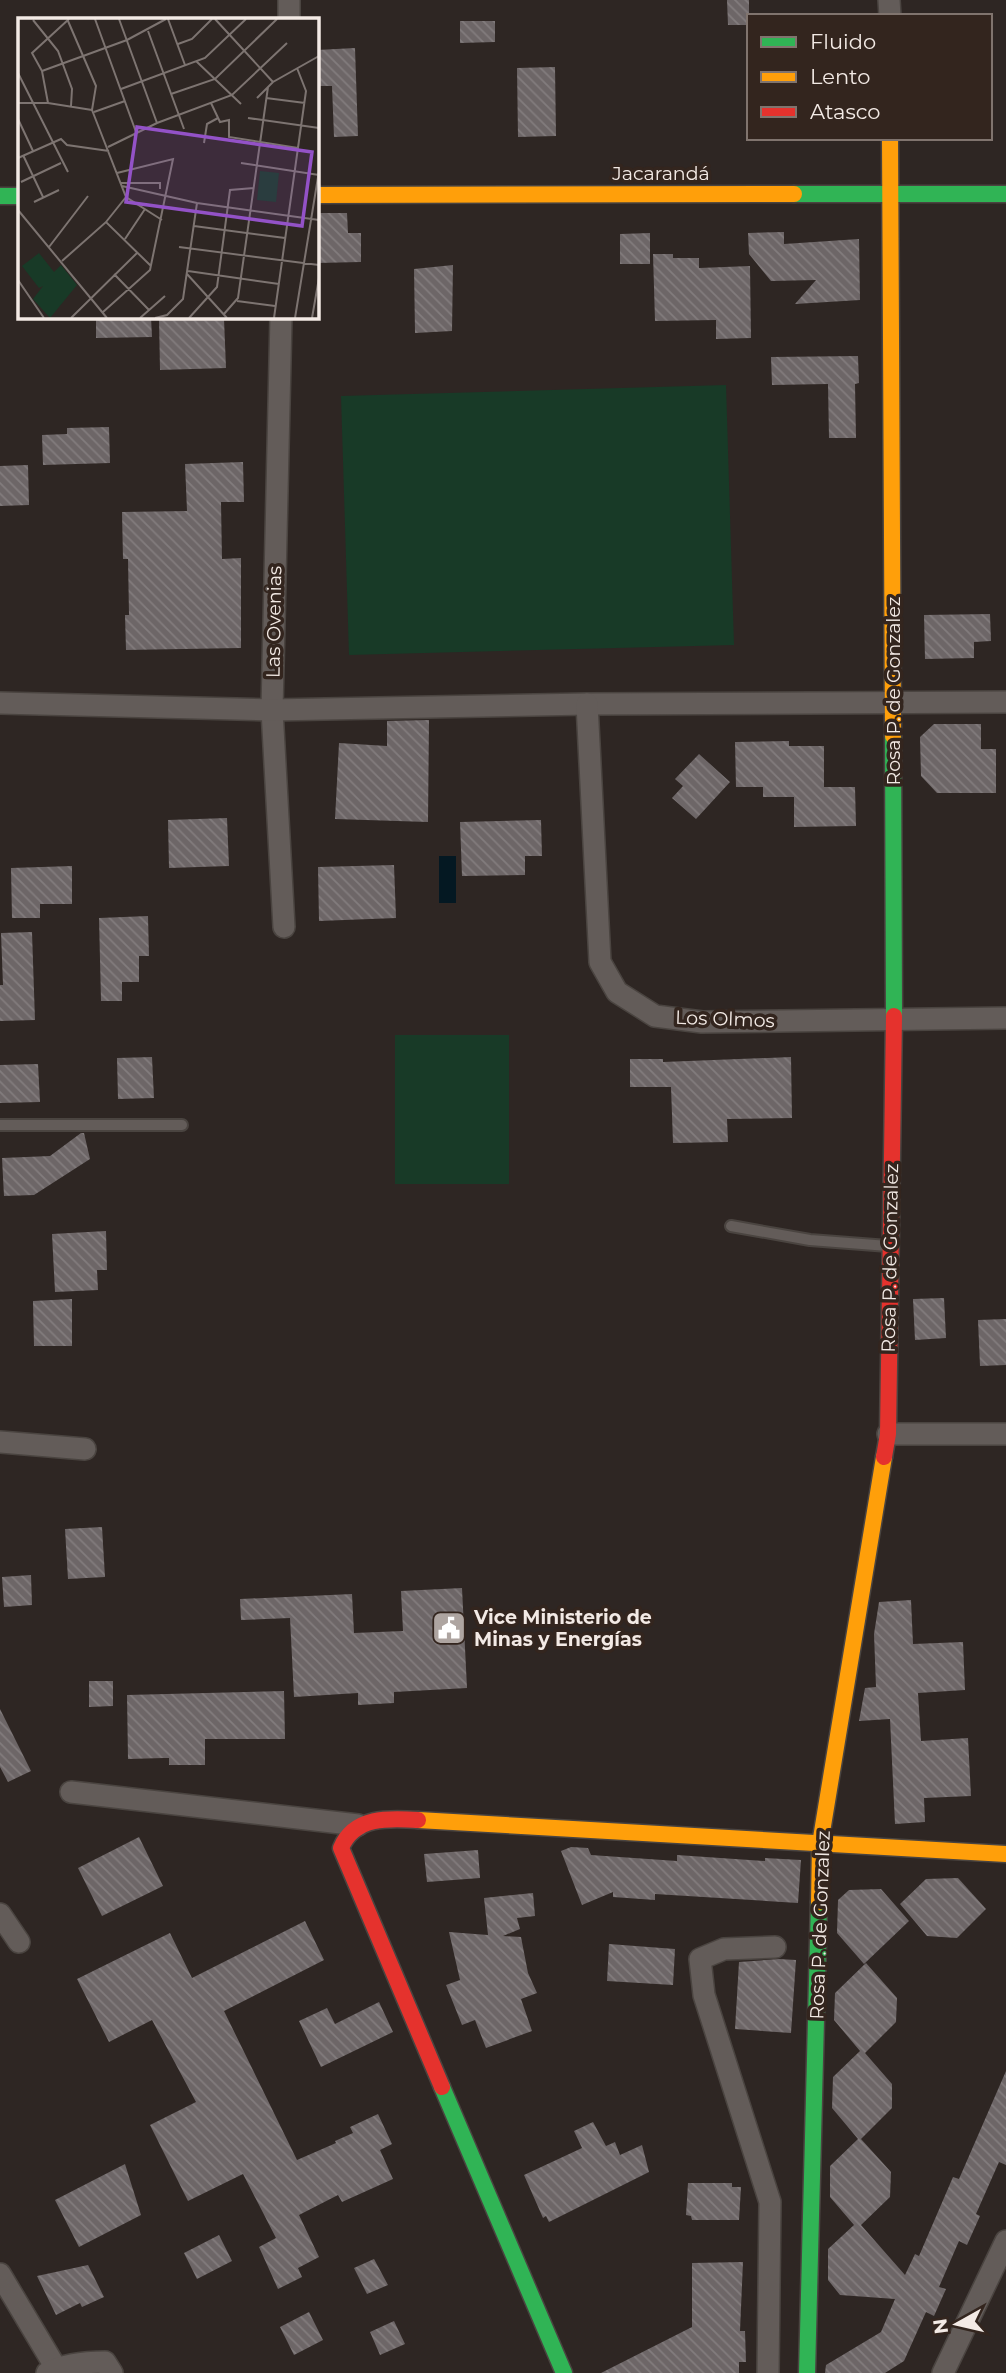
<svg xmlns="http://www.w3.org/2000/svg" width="1006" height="2373" viewBox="0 0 1006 2373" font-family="Montserrat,sans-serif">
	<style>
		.pitch { fill: #183a27 }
		.water { fill: #041822 }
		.building { fill: url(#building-back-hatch) }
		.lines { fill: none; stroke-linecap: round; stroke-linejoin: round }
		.lane-casing { stroke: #4a4440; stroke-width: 14 }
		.street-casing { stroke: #4a4440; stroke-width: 24 }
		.fast-casing { stroke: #4a4440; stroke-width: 19 }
		.slow-casing { stroke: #4a4440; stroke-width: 19 }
		.jam-casing { stroke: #4a4440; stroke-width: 19 }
		.lane { stroke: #635c59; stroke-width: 10 }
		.street { stroke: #635c59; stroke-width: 21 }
		.fast { stroke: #30b455; stroke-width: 16 }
		.slow { stroke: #ff9f0a; stroke-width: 16 }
		.jam { stroke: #e5322d; stroke-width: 16 }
		.labels { text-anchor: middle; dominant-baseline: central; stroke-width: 7; stroke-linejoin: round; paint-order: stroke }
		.street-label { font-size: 19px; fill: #f3eae5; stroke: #33251e }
		.poi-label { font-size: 19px; font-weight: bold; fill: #f3eae5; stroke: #33251e; text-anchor: start }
		.inset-road { fill: none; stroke: #7d7471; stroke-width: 2 }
		.view { fill: #9352c7; fill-opacity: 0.15; stroke: #9352c7; stroke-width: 3.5 }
		.inset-edge { fill: none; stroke: #f3eae5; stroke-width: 3.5 }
	</style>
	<defs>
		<pattern id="building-back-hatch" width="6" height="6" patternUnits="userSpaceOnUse" patternTransform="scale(1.75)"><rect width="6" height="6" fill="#6d6667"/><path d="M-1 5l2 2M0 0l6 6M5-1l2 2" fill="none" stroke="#827c7d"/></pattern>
	</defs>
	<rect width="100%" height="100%" fill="#2e2623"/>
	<g class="pitch">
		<path d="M726,385L734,645L349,655L341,396Z"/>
		<rect x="395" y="1035" width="114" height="149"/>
	</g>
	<rect class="water" x="439" y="856" width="17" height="47"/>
	<g class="building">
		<path d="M727,0H749V25H728Z"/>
		<path d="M460,21H495V42L460,43Z"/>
		<path d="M355,48L358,136L334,137L332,86H317V50Z"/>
		<path d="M555,67L556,136L518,137L517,68Z"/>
		<path d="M317,213H347L348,233H361V262L317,263Z"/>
		<path d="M784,232V244L859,239L860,300L795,304L816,280L771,281L749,254L748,233Z"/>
		<path d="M650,233V264H620V234Z"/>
		<path d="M653,254H673V258H699V268L750,266L751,338L716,339V320L655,321Z"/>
		<path d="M453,265L452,331L415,333L414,269Z"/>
		<path d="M96,317H151L152,337L96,338Z"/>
		<path d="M224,319L226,368L160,370L159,320Z"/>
		<path d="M858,356L859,383L855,384L856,438H829L828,384L772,385L771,357Z"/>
		<path d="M109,427L110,463L43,465L42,435L67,434V428Z"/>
		<path d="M243,462L244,502H221L222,559L241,558V648L126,650L125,615H129L128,559H123L122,512L187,511L185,464Z"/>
		<path d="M28,465L29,505L0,506V466Z"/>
		<path d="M990,614L991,641L974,642V658L925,659L924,615Z"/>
		<path d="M429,720L428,822L335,819L339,743L387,746V721Z"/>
		<path d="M934,724H981V749H996V793H937L921,776L920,737Z"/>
		<path d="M789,741V746H824V787H855L856,826L794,827V797H763V787H736L735,742Z"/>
		<path d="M699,754L730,782L696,819L672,798L683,786L675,779Z"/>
		<path d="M227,818L229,866L169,868L168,820Z"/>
		<path d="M541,820L542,856H525V875L462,876L460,822Z"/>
		<path d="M394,865L396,918L319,921L318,867Z"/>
		<path d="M72,866V904H40V918H12L11,868Z"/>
		<path d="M148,916L149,956H139V982H122V1001H101L99,918Z"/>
		<path d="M32,932L35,1020L0,1021V985H3L1,933Z"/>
		<path d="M152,1057L154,1098L118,1099L117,1058Z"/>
		<path d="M791,1057L792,1118L727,1119L728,1142L673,1143L671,1087H630V1059H663V1062Z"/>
		<path d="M38,1064L40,1102L0,1103V1065Z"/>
		<path d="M81,1133H84L90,1159L34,1195L4,1196L2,1158L50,1156Z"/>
		<path d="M106,1231L107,1270H97L98,1290L55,1292L52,1234Z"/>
		<path d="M944,1298L946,1338L915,1340L913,1299Z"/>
		<path d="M72,1299V1346H34L33,1301Z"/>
		<path d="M1006,1319V1365L980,1366L978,1320Z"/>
		<path d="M102,1527L105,1577L68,1579L65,1529Z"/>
		<path d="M31,1575L32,1605L4,1607L2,1577Z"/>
		<path d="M462,1588L467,1688L394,1692V1703L358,1705V1693L294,1697L290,1618L241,1620L240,1599L352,1594L354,1633L403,1631L401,1591Z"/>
		<path d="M911,1600L913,1644L963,1642L965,1690L918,1693L921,1741L968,1738L971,1796L924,1798L925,1822L895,1824L890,1719L859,1721L865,1688L876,1687L874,1634L879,1602Z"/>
		<path d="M89,1681H113V1706L89,1707Z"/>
		<path d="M284,1691L285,1739H205V1765H169V1758H164L128,1759L127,1695Z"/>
		<path d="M0,1709L31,1771L8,1782L0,1767Z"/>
		<path d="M139,1837L163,1886L102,1916L78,1868Z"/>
		<path d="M571,1847L588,1848L591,1855L677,1861V1855L765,1861V1858L801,1860L798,1903L655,1894V1900L613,1897V1892L582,1905L561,1851Z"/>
		<path d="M478,1850L480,1878L427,1882L424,1854Z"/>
		<path d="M958,1878L986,1909L957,1938L927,1936L900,1904L926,1879Z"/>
		<path d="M881,1889L909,1921L864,1964L837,1933L838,1900L849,1890Z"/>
		<path d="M533,1893L535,1916L517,1918L520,1929L503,1936L521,1937L528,1973L537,1993L521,1999L532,2031L486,2048L475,2020L462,2025L446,1985L460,1980L449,1932L488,1935L484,1898Z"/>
		<path d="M305,1921L324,1960L224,2011L297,2160L336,2143L335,2141L353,2133L350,2127L378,2114L392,2144L380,2150L393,2179L342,2202L338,2195L299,2215L319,2257L298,2268L302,2277L278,2289L259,2247L276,2238L243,2174L188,2201L150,2125L196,2102L152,2020L109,2042L77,1979L170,1933L192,1978Z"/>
		<path d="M609,1944L675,1949L673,1985L607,1981Z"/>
		<path d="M779,1959L796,1960L791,2033L735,2029L739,1962Z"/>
		<path d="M866,1963L897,1998L896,2022L865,2053L892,2084V2108L861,2139L891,2172L890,2197L861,2225L905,2275L915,2254L919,2256L953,2177L959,2179L1006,2071V2165L999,2162L976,2214L980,2216L967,2245L959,2241L939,2287L946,2289L934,2316L926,2312L904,2361L885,2373H825L826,2365L881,2332L895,2299L840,2295L828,2280V2249L854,2225L830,2197V2166L858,2139L832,2108L833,2077L860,2051L834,2020L835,1993Z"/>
		<path d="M379,2002L393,2032L321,2067L299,2021L327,2008L335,2024Z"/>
		<path d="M593,2122L606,2146L615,2142L620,2155L642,2145L649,2172L549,2222L546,2216L543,2218L524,2175L582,2148L574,2131Z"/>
		<path d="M125,2164L141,2215L79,2247L55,2200Z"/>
		<path d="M688,2183H732V2187H741L739,2220H692L691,2216L686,2215Z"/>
		<path d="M219,2235L232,2261L197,2279L184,2253Z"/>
		<path d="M374,2259L388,2285L367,2294L354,2268Z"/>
		<path d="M743,2262L740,2331H745L746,2362H739V2373H601L692,2327V2263Z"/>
		<path d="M88,2265L104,2297L82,2307L80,2303L56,2315L37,2276Z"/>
		<path d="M309,2312L323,2340L294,2355L280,2327Z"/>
		<path d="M394,2321L405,2344L380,2355L370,2332Z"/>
	</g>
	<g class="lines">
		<g class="lane-casing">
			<g id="lane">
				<path d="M0,1125H182"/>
				<path d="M731,1226L810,1240L888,1246"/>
			</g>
		</g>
		<g class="street-casing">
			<g id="street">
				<path d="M889,0L890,16"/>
				<path d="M289,19V0"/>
				<path d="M281,317L272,710L284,927"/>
				<path d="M0,703L272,710L587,704L1006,702"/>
				<path d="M587,704L600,962L617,992L655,1016L702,1022L1006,1018"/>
				<path d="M888,1434H1006"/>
				<path d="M0,1442L85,1449"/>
				<path d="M71,1792L358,1825"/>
				<path d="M0,1914L19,1942"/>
				<path d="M0,2274L56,2368"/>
				<path d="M47,2373C65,2364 85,2362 105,2362L112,2373"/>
				<path d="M768,2373L770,2202L704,1995L700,1959L724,1949L775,1947"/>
				<path d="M943,2373L1006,2241"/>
			</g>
		</g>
		<g class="fast-casing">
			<g id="fast">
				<path d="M794,194H1006"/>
				<path d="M0,196H19"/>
				<path d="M893,736L894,1016"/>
				<path d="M442,2087L564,2373"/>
				<path d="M807,2373L819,1902"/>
			</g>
		</g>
		<g class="slow-casing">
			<g id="slow">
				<path d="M890,138L893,736"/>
				<path d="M317,195L794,194"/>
				<path d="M418,1820L1006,1854"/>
				<path d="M819,1902L820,1844L884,1457"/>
			</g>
		</g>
		<g class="jam-casing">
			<g id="jam">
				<path d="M884,1457L888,1434L894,1016"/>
				<path d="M418,1820C389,1818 354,1816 341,1848L442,2087"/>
			</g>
		</g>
		<use href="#lane" class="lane"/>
		<use href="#street" class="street"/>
		<use href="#fast" class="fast"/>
		<use href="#slow" class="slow"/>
		<use href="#jam" class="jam"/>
	</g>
	<defs>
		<g id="civic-square" transform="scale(1.75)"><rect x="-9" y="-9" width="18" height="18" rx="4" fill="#aea5a1" stroke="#33251e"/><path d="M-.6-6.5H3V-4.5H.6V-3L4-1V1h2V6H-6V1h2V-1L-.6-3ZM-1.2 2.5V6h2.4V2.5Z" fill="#fff"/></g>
	</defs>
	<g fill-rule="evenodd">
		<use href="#civic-square" x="449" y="1628"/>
	</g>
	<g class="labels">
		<g class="street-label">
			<text x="661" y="173">Jacarandá</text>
			<text transform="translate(274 622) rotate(-89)">Las Ovenias</text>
			<text transform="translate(893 691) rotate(-90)">Rosa P. de Gonzalez</text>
			<text transform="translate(725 1019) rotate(2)">Los Olmos</text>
			<text transform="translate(890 1258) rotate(-89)">Rosa P. de Gonzalez</text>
			<text transform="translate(820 1925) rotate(-88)">Rosa P. de Gonzalez</text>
		</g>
		<g class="poi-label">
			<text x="474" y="1617">Vice Ministerio de<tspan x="474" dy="22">Minas y Energías</tspan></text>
		</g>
	</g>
	<g transform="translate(18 18)">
		<rect width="301" height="301" fill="#2e2623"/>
		<path d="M242,153L261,155L258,184L239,182ZM21,235L36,254L43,247L59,267L32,300L15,281L25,268L21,270L4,248Z" fill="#183a27"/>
		<path class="inset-road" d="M77,1L118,114M101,1L139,105M150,1L167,47M197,1L255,64M15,2L40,33L54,71L53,88M50,3L78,68L74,92M130,13L166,111M160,26L174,21L194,1M178,43L223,86M24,53L109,22L148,1M0,55L50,154M103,71L187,40L228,1M153,76L197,61L259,1M239,80L255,64L301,38M248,80L287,85M0,85H30L74,92M30,85L24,53L14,35L51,1M193,85L202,104L211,102V119L280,130M74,92L108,179L144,202M76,94L107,83M230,100L301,110M0,101L15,133M186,125L189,106L200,100M90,129L139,105L214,77L269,25M5,137L25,179M0,140L43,121L49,127L91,133M223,145L301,157M3,164L43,145M103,165H142V171M104,168L179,185L301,202M16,184L41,172M0,192L89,300M88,204L108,179M176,208L267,220M107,221L127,191M31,229L70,178M161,229L301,247M44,243L88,204L133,248M170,253L261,266M96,256L131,292M169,256L209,300M0,262L26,300M219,283L257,288M85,294L132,252L155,141L99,155M206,296L220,280L250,69M53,300L119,235M122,300L147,278M137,300L149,297L165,281L179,185M171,300L199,269L212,172L236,170M256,300L288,73L279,50M277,300L301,153M294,300L301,260"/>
		<path class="view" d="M119,109L294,134L284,208L108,184Z"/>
		<rect width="301" height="301" class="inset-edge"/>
	</g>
	<rect x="747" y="14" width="245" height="126" fill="#33251e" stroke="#80746e" stroke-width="2"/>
	<rect x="761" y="37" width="35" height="10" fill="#30b455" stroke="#80746e" stroke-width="2"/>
	<text x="810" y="49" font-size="21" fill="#f3eae5">Fluido</text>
	<rect x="761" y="72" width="35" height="10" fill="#ff9f0a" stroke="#80746e" stroke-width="2"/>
	<text x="810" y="84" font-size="21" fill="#f3eae5">Lento</text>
	<rect x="761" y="107" width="35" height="10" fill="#e5322d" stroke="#80746e" stroke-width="2"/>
	<text x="810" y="119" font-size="21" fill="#f3eae5">Atasco</text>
	<g transform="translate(957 2324) rotate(262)" stroke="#33251e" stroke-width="5" paint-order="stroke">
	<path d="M0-5L12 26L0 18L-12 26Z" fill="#f3eae5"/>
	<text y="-10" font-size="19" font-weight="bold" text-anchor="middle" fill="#f3eae5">N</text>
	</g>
</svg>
